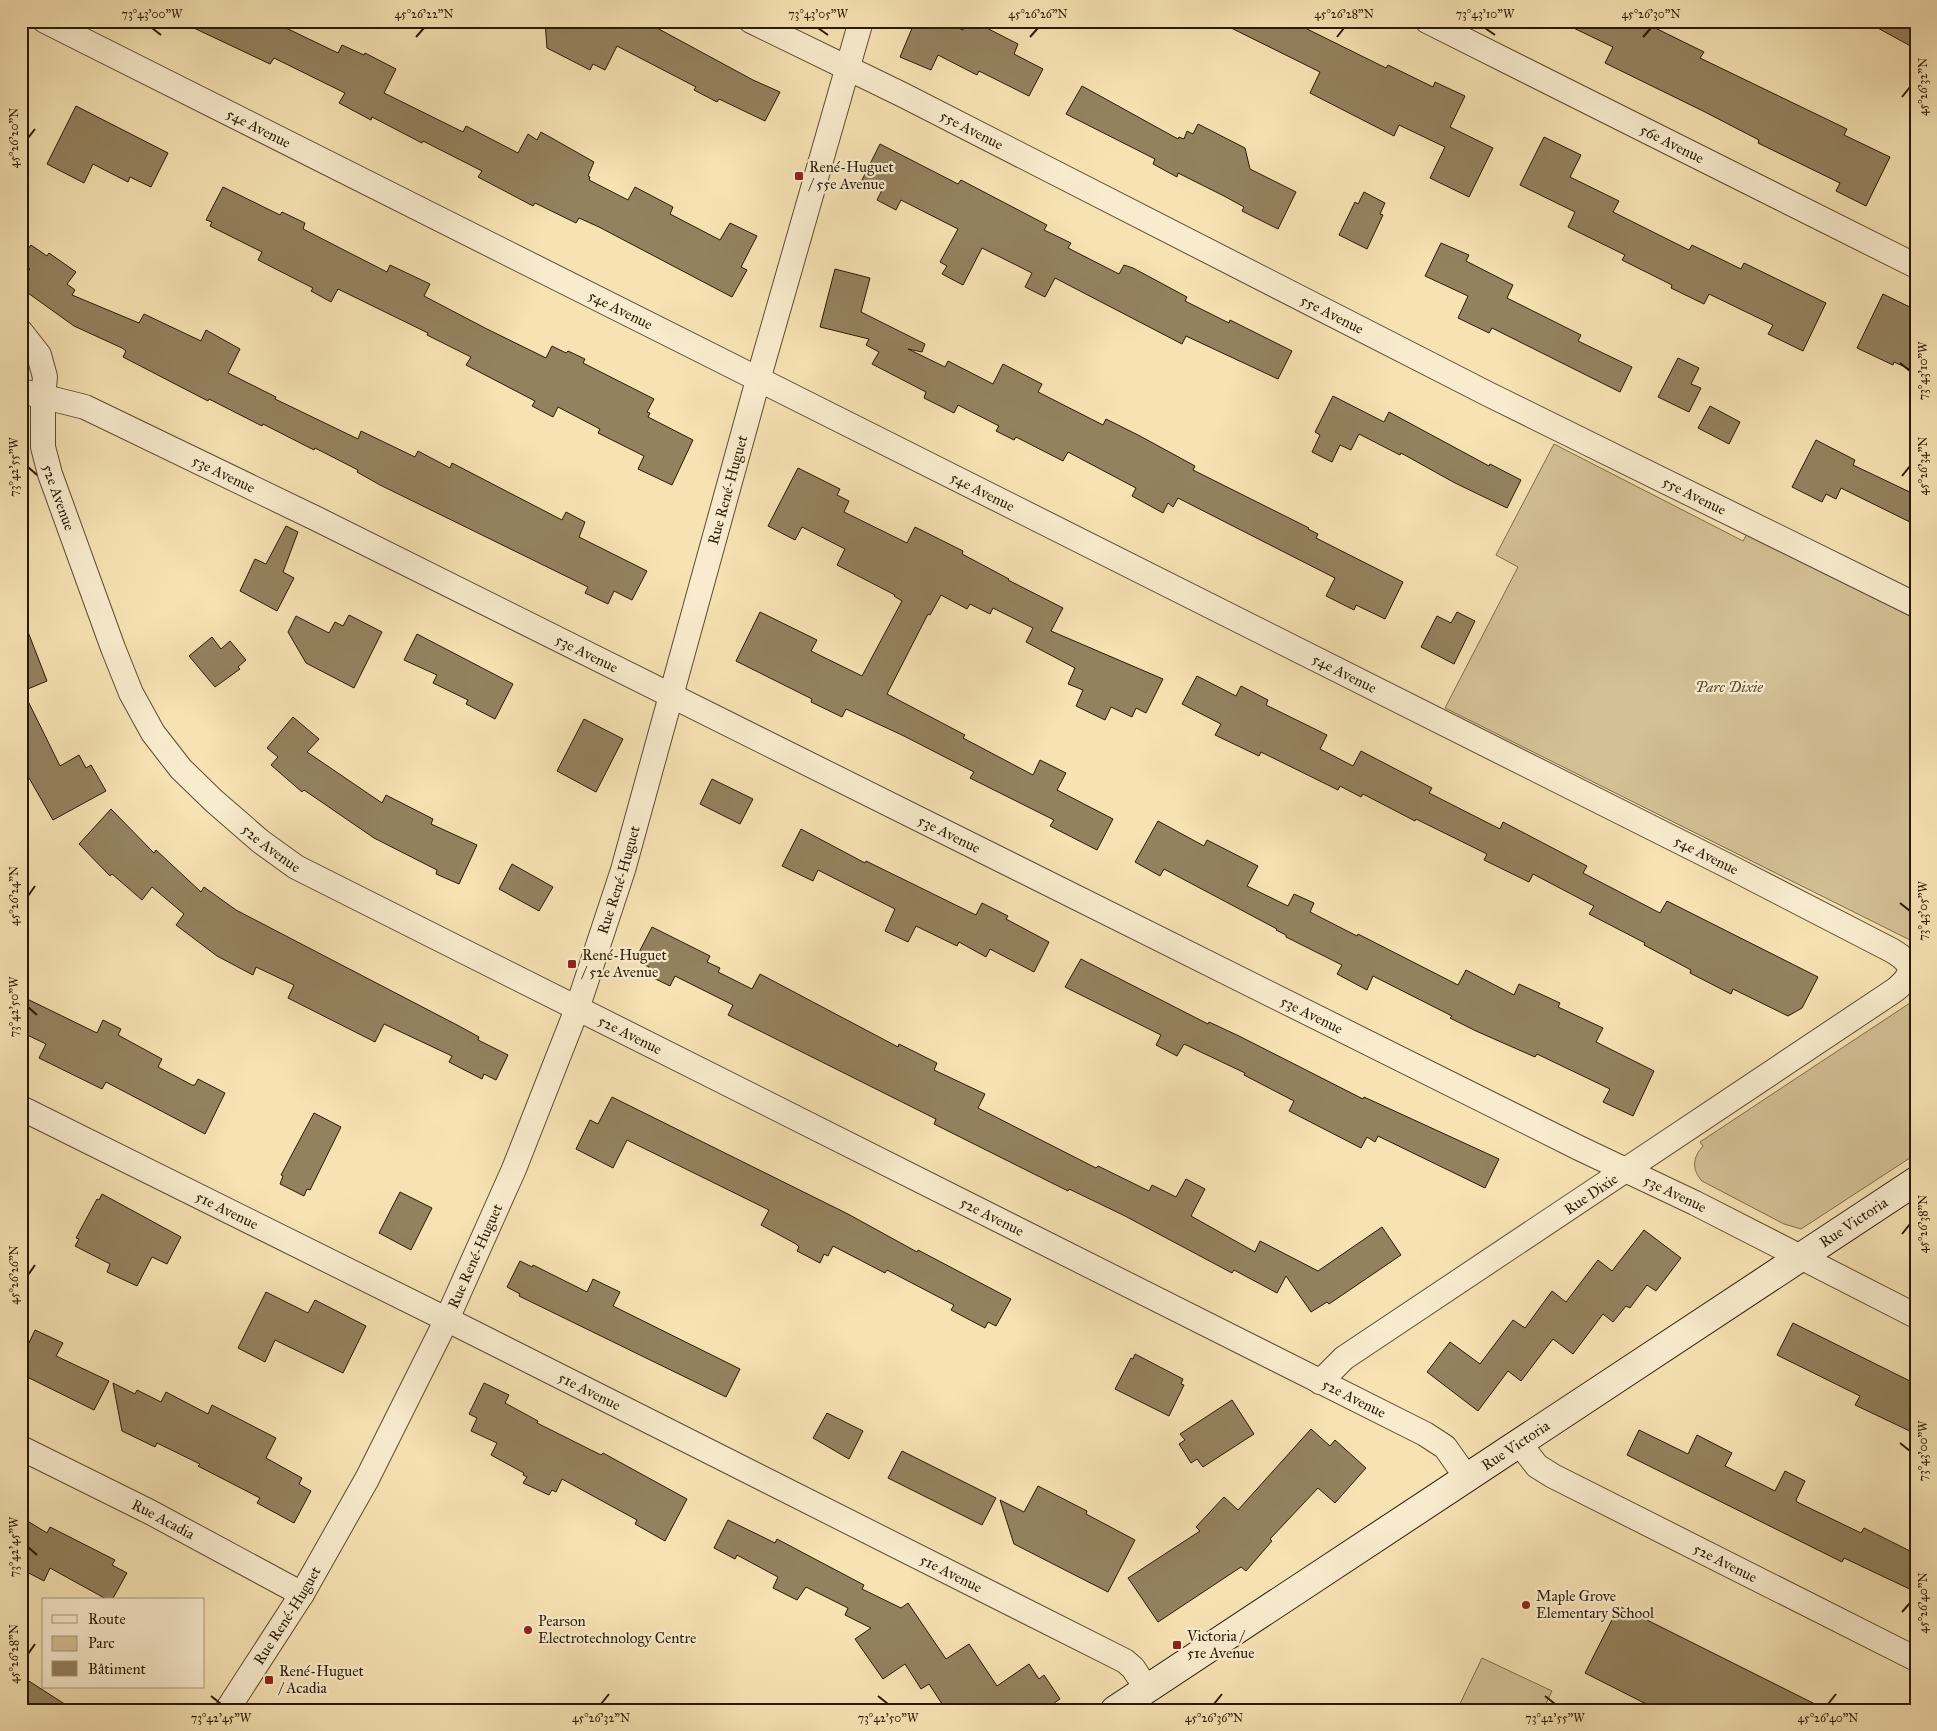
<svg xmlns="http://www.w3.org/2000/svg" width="1937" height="1731" viewBox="0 0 1937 1731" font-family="'IM FELL Great Primer',serif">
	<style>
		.green { fill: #d3c095; stroke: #7e6c4c }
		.building { fill: #94825f; stroke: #2a1904 }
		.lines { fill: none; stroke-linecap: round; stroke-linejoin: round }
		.street-casing { stroke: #5d4b30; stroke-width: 26 }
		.secondary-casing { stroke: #2a1904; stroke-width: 30 }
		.street { stroke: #f9ecce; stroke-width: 24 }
		.secondary { stroke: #f9ecce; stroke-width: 28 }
		.ticks { fill: none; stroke: #2a1904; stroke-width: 2 }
		.poi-dot { fill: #8f2418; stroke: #f9ecce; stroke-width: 2 }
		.labels { text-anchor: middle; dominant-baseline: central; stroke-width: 4.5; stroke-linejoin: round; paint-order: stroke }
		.street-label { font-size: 15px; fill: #2a1904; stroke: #f9ecce }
		.poi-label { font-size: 15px; fill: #2a1904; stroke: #f9ecce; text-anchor: start }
		.park-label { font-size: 15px; font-style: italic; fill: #5d4b30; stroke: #f9ecce }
		.neatline { fill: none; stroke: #2a1904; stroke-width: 2 }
		.ticks-label { font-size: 12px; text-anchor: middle; fill: #2a1904 }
	</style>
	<rect width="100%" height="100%" fill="#f6e2b3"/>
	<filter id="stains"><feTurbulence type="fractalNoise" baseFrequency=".004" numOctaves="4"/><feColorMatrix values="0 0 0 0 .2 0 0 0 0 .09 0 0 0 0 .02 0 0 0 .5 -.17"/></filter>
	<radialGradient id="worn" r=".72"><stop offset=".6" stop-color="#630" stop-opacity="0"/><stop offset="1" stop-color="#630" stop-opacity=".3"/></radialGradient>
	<g class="green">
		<path d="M1554,444L1743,541L1747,534L1916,619V943L1445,708L1518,567L1496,555Z"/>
		<path d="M1916,999V1154L1801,1229L1784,1224L1702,1181C1692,1170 1692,1158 1703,1146L1700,1142Z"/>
		<path d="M1482,1658L1552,1691L1543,1710H1457Z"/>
	</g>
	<g class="building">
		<path d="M179,21H290L286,28L338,53L342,45L364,55L365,53L396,69L384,93L463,132L466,126L518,153L528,134L537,140L541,132L594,162L588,176L590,177L589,180L628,200L635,187L673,207L670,214L720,240L730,223L757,236L741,267L747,270L732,297L599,227L579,218L576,223L535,203L533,206L478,177L482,171L423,141L422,143L372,117L371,120L339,103L345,93L274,58L270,64Z"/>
		<path d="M545,21H644L753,80L780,92L765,121L719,99L717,102L694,90L696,87L617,46L605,70L593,64L590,70L547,48Z"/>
		<path d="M915,21H942L963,30L967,21H973L1018,44L1014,54L1043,69L1029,96L979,71L977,75L938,55L931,70L900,57Z"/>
		<path d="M1217,21H1306L1303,27L1386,68L1388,65L1433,87L1435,82L1465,96L1450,127L1493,148L1469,197L1430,178L1445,147L1399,125L1394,136L1310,93L1320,72Z"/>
		<path d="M1559,21H1641L1704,52L1700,58L1847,129L1844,135L1890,157L1866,206L1836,191L1840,183L1758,143L1759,140L1705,112L1605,63L1613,47Z"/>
		<path d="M1865,21H1916V49Z"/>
		<path d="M1082,86L1178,139L1179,137L1184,139L1187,131L1193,134L1198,124L1245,148L1250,169L1296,192L1278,229L1242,211L1244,207L1224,196L1178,173L1177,177L1153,164L1155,159L1066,114Z"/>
		<path d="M76,106L168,153L151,187L130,177L128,182L93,164L84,183L47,164Z"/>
		<path d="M1544,137L1581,155L1570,177L1619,201L1613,212L1689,250L1692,245L1741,269L1744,263L1826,303L1803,351L1768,334L1773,325L1709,294L1704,304L1671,288L1672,285L1622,260L1625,255L1568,227L1575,212L1520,185Z"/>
		<path d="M880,144L958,184L961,180L1047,225L1044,230L1071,243L1068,248L1119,274L1124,265L1133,268L1187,297L1185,301L1229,323L1230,320L1292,351L1278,379L1186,336L1182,344L1055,278L1045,297L1025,287L1032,273L982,248L963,285L942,274L947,266L940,262L958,229L901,200L896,210L877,200L882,190L862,180Z"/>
		<path d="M223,187L280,215L282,212L305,223L303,229L387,272L390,265L430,284L424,296L485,328L546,358L552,346L566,353L568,351L585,359L583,363L654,399L647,412L650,413L648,417L693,440L672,485L638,469L644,456L598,433L600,429L558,407L553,417L532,406L535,401L466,365L471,357L427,335L428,333L338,289L331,302L311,291L313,288L258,260L262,252L210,226L212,222L206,220Z"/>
		<path d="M1364,192L1385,203L1380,214L1383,215L1367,249L1339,235L1355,202L1358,204Z"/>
		<path d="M1441,243L1469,255L1466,261L1513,285L1507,298L1581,335L1578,341L1632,367L1620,392L1492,328L1489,333L1458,318L1468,296L1425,276Z"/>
		<path d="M31,245L47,256L49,253L76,272L67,284L75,290L72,295L139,323L144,314L201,341L206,330L240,349L228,373L276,397L275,399L358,439L361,431L415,457L418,451L450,468L452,463L562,520L566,512L585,522L579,537L647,571L632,600L614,591L608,604L585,593L588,587L380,485L357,472L358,470L315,448L314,450L263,424L262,426L209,399L208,401L123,357L126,351L122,348L74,326L21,288V281L30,269L21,263V258Z"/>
		<path d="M835,269L870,278L861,312L925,344L922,352L908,349L945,367L948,361L993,384L1003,364L1042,384L1038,392L1103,425L1106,419L1140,436L1195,466L1193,470L1309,528L1308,529L1318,534L1316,538L1403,582L1385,619L1356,605L1354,610L1326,596L1335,578L1178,498L1173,507L1168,503L1163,513L1132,496L1136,488L1068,452L1063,461L1016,437L1014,440L996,431L999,426L958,405L954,413L924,398L926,392L872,364L879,352L866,345L869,339L820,327Z"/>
		<path d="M1883,294L1916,310V372L1894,362L1893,365L1857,348Z"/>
		<path d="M1678,358L1699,368L1691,384L1701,388L1689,412L1658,397Z"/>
		<path d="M1333,396L1384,422L1389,412L1489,466L1490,464L1521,480L1507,508L1455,483L1401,453L1400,455L1359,434L1351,450L1340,445L1332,462L1312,452L1320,435L1315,432Z"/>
		<path d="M1710,406L1740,422L1729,444L1698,428Z"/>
		<path d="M1816,440L1855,460L1853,465L1916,495V525L1841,488L1836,499L1826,494L1822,502L1792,487Z"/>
		<path d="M798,468L840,489L837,495L849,501L844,512L907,543L915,527L963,551L962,554L1009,579L1008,580L1063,608L1051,631L1163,679L1146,713L1136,708L1132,717L1111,707L1105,720L1076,706L1083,690L1068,684L1075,668L1026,642L1033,628L993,608L990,614L970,604L967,609L941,595L930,615L928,614L887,694L965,735L963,738L1033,775L1040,760L1066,773L1057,790L1113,819L1097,850L1050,826L1054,820L970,778L974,772L904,736L846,709L842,717L811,702L812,699L736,661L760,612L817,640L811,651L862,676L902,601L894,596L895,595L837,565L845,549L802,527L795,540L768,526Z"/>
		<path d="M286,526L298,532L283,572L294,578L277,611L240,591L255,559L266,564Z"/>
		<path d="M1457,612L1475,621L1454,664L1421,647L1437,616L1451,623Z"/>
		<path d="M349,615L382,632L354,688L306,663L288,632L296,616L329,633L335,622L343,626Z"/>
		<path d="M23,619L47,681L23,691L60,766L79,755L86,768L91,765L106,791L53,820L21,764V620Z"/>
		<path d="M417,634L513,684L495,719L466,704L468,700L433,683L437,675L404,660Z"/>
		<path d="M212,637L221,649L230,641L246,660L238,667L240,669L215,687L189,656Z"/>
		<path d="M1197,676L1236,696L1241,686L1268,700L1266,705L1327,735L1320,749L1353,766L1361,751L1432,788L1429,793L1500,829L1503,822L1587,866L1583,873L1660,913L1667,901L1818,977L1802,1008L1788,1016L1733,989L1731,994L1690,973L1691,970L1644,945L1645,943L1589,914L1594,906L1533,874L1529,882L1484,860L1487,854L1416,819L1415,821L1363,794L1361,797L1340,786L1338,790L1261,752L1259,756L1215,735L1221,724L1182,704Z"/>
		<path d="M293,717L319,739L307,752L382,803L386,795L433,819L431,824L477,845L459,884L436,874L437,870L374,838L304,790L302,792L271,765L278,757L267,748Z"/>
		<path d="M584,719L623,739L596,792L557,771Z"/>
		<path d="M712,779L753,799L740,824L700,804Z"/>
		<path d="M111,809L154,853L156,850L201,892L204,887L236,910L459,1026L479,1037L478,1040L508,1055L496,1080L484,1074L482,1079L449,1062L452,1056L384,1024L375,1042L288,998L294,985L256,967L253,975L217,956L176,925L184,914L152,887L142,900L112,874L110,876L79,844Z"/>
		<path d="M1158,821L1204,846L1207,840L1258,866L1247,886L1288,906L1294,894L1314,903L1310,912L1357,936L1358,934L1458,985L1466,970L1514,995L1519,984L1560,1003L1558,1007L1603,1028L1596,1042L1654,1071L1633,1116L1603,1102L1610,1089L1537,1054L1535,1057L1476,1031L1450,1018L1452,1016L1373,976L1367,990L1337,974L1342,965L1286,937V935L1276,930L1277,929L1164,869L1160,876L1135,862Z"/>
		<path d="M801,829L865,863L866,861L976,915L982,903L1008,916L1006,919L1049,942L1034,972L990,949L986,957L959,942L957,946L916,926L908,942L885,931L895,909L818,870L813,881L782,866Z"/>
		<path d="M512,864L553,887L539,911L499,889Z"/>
		<path d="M652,927L710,956L707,962L720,968L718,972L752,989L760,974L898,1047L899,1044L937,1063L934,1070L985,1094L978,1108L1096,1168L1098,1166L1149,1191L1152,1185L1176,1197L1186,1179L1205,1189L1191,1216L1255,1252L1260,1241L1318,1271L1382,1227L1401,1255L1329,1304L1327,1302L1311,1312L1286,1276L1277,1293L1234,1270L1232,1273L1125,1216L1069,1189L1068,1191L934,1124L936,1119L728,1015L733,1005L675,976L670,986L645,974L649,967L635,960Z"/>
		<path d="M1081,959L1208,1024L1209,1022L1239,1036L1363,1099L1364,1097L1499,1159L1485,1188L1378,1136L1375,1142L1367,1137L1361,1148L1289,1111L1294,1101L1244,1075L1245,1073L1184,1044L1177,1056L1156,1045L1161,1035L1065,987Z"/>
		<path d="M21,996L97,1033L103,1020L121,1029L118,1035L162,1059L158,1067L192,1085H195L198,1079L225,1093L205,1134L106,1082L102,1089L39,1058L46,1044L21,1032Z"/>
		<path d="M612,1097L848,1214L917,1252L918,1250L1011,1299L996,1326L988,1322L985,1328L951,1310L954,1305L887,1270L885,1273L833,1246L828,1256L824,1254L820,1263L797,1251L799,1247L796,1244L761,1225L769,1210L627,1140L613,1168L576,1149L590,1120L598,1124Z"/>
		<path d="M314,1113L341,1127L310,1190L307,1189L304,1196L280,1184L283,1176L281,1175Z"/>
		<path d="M400,1192L432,1208L411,1250L379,1233Z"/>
		<path d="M102,1194L181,1237L167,1264L152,1257L137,1286L107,1272L110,1264L75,1246L79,1239L76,1238L97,1199L99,1200Z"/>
		<path d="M1644,1230L1681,1258L1656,1291L1647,1285L1630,1308L1626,1306L1613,1322L1603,1314L1573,1354L1553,1339L1521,1381L1508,1371L1478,1411L1427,1372L1450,1342L1480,1364L1513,1320L1525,1328L1552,1291L1566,1302L1598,1260L1612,1271Z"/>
		<path d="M520,1261L532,1267L533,1265L587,1292L593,1279L620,1292L613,1306L740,1369L726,1397L519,1296L520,1294L507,1287Z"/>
		<path d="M266,1292L308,1313L315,1300L366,1326L343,1373L275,1340L265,1362L238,1348Z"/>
		<path d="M1793,1323L1916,1384V1434L1855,1405L1860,1396L1777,1355Z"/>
		<path d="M35,1330L63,1343L56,1356L109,1381L94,1410L21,1374V1342L28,1345Z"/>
		<path d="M1135,1354L1183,1379L1181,1384L1184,1385L1169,1416L1115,1389L1131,1358L1133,1359Z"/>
		<path d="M113,1383L135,1394L137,1390L161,1402L166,1392L208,1414L212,1405L276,1438L266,1458L302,1478L299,1484L311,1491L294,1523L257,1503L260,1498L198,1466L200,1464L157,1443L155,1447L122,1431Z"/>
		<path d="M484,1383L509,1395L505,1403L538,1421L537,1423L601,1455L603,1453L687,1499L665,1541L635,1524L637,1520L562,1479L556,1492L552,1490L549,1495L523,1483L527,1477L523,1475L524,1473L491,1455L497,1443L471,1431L477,1418L469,1414Z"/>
		<path d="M1232,1400L1254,1434L1203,1467L1197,1459L1191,1463L1179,1444L1185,1440L1180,1434Z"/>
		<path d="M827,1413L863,1431L849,1459L813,1438Z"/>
		<path d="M1311,1429L1330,1446L1335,1440L1366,1468L1335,1503L1318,1488L1270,1539L1272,1541L1246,1571L1241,1567L1158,1622L1128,1578L1200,1531L1196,1527L1224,1497L1238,1510Z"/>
		<path d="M1639,1430L1688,1454L1697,1435L1732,1453L1725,1466L1775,1491L1785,1471L1805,1481L1796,1500L1797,1502L1861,1533L1864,1528L1916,1554V1592L1844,1558L1842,1562L1627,1455Z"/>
		<path d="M902,1451L996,1498L982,1525L888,1478Z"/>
		<path d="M1038,1486L1087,1511L1086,1514L1135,1540L1108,1592L1014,1544L1000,1500L1024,1512Z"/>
		<path d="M21,1517L47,1533L50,1527L115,1560L112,1565L127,1573L112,1600H108L50,1568L44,1581L21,1569Z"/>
		<path d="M728,1520L775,1543L777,1539L864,1585L862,1589L901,1608L908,1603L946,1659L969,1644L997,1686L1029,1664L1039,1679L1044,1675L1060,1699L1044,1710H946L929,1684L921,1689L905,1664L883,1679L855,1639L871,1628L845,1615L848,1608L806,1587L797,1600L773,1588L778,1577L737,1555L735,1559L714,1548Z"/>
		<path d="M1619,1606L1827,1710H1658L1585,1673Z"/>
		<path d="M21,1676L74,1710H21Z"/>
	</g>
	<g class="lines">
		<g class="street-casing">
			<g id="street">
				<path id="s1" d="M45,21L1736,870L1891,950C1914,963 1916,973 1895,990L1344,1358L1320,1382"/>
				<path id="s2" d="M751,21L903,95L1488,394L1916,605"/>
				<path id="s3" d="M1427,21L1916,266"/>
				<path id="s4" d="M21,332L39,355L45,377L43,397V447L50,474L113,648L131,693L153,733L181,769L214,801L260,841L296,867L1425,1434L1445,1447L1467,1478"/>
				<path id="s5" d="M21,391L85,407L317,519L1579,1148L1695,1203L1916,1316"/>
				<path id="s6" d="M21,1108L468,1330L1125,1661L1133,1668L1147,1689"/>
				<path id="s7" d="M1519,1443L1537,1466L1553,1476L1916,1659"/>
				<path id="s8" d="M21,1448L150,1512L302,1594"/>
				<path id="s9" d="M227,1710L302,1594L367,1479L447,1319L514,1169L577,1009L623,870L758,380L861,21"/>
			</g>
		</g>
		<g class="secondary-casing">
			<g id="secondary">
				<path id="s10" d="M1115,1710L1916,1181"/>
			</g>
		</g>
		<use href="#street" class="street"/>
		<use href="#secondary" class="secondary"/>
	</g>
	<path class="ticks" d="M152,28L161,35M818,28L828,35M1485,28L1495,35M416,37L424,28M1030,37L1038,28M1337,37L1344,28M1643,37L1651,28M1902,97L1910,87M28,138L35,129M1900,363L1910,371M28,467L37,475M1902,476L1910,466M28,896L35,886M1900,903L1910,911M28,1007L37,1015M1902,1234L1910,1224M28,1275L35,1265M1900,1443L1910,1451M28,1547L37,1555M1902,1612L1910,1603M28,1654L35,1644M211,1696L221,1704M878,1696L888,1704M1545,1696L1555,1704M601,1704L609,1694M1214,1704L1222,1694M1828,1704L1836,1694"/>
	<g class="poi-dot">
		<rect x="794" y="171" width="10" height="10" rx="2.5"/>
		<rect x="567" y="959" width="10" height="10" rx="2.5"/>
		<circle cx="1526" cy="1605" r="5"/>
		<circle cx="528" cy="1630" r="5"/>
		<rect x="1172" y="1640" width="10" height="10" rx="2.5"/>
		<rect x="264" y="1675" width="10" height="10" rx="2.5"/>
	</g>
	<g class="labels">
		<g class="street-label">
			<text stroke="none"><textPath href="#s1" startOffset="239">54e Avenue</textPath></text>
			<text stroke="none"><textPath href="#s2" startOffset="246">55e Avenue</textPath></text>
			<text stroke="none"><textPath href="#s3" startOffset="274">56e Avenue</textPath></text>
			<text stroke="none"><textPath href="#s1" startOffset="644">54e Avenue</textPath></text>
			<text stroke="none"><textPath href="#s2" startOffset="651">55e Avenue</textPath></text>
			<text stroke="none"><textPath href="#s5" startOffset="220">53e Avenue</textPath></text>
			<text stroke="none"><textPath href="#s9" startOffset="1326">Rue René-Huguet</textPath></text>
			<text stroke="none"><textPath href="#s1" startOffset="1049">54e Avenue</textPath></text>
			<text stroke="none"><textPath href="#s2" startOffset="1056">55e Avenue</textPath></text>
			<text stroke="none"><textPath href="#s4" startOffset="175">52e Avenue</textPath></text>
			<text stroke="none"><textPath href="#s5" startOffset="625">53e Avenue</textPath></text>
			<text stroke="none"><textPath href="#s1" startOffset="1454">54e Avenue</textPath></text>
			<text stroke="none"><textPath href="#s5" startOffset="1030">53e Avenue</textPath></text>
			<text stroke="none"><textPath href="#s4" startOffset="595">52e Avenue</textPath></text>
			<text stroke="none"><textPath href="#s1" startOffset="1859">54e Avenue</textPath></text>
			<text stroke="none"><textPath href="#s9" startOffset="921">Rue René-Huguet</textPath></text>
			<text stroke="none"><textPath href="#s5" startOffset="1435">53e Avenue</textPath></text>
			<text stroke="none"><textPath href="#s4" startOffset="1000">52e Avenue</textPath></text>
			<text transform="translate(1591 1194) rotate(-34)">Rue Dixie</text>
			<text stroke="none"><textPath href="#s5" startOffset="1840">53e Avenue</textPath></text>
			<text stroke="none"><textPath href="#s6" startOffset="230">51e Avenue</textPath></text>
			<text stroke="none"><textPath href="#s4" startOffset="1405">52e Avenue</textPath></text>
			<text stroke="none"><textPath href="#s10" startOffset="885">Rue Victoria</textPath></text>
			<text stroke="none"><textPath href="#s9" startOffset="518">Rue René-Huguet</textPath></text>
			<text stroke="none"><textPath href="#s6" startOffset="635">51e Avenue</textPath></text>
			<text stroke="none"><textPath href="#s4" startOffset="1810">52e Avenue</textPath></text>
			<text stroke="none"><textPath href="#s10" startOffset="480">Rue Victoria</textPath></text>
			<text stroke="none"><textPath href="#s8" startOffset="159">Rue Acadia</textPath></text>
			<text stroke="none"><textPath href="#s7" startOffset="241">52e Avenue</textPath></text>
			<text stroke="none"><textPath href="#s6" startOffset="1040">51e Avenue</textPath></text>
			<text stroke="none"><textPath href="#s9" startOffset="112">Rue René-Huguet</textPath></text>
		</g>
		<g class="poi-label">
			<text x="809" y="167">René-Huguet<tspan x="809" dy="17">/ 55e Avenue</tspan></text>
			<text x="582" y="955">René-Huguet<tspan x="582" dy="17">/ 52e Avenue</tspan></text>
			<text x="1536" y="1596">Maple Grove<tspan x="1536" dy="17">Elementary School</tspan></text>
			<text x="538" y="1621">Pearson<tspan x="538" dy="17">Electrotechnology Centre</tspan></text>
			<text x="1187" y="1636">Victoria /<tspan x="1187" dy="17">51e Avenue</tspan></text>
			<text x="279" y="1671">René-Huguet<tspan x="279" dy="17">/ Acadia</tspan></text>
		</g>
		<g class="park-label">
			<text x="1729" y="687">Parc Dixie</text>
		</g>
	</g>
	<rect width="1937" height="1731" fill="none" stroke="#f6e2b3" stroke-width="55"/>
	<rect x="42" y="1598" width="162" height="90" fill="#f9ecce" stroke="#a6987d"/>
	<rect x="52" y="1615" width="25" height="8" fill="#f9ecce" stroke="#a6987d"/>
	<text x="88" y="1624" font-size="15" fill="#2a1904">Route</text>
	<rect x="52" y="1636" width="25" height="15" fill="#d3c095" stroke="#a6987d"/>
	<text x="88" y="1648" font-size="15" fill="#2a1904">Parc</text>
	<rect x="52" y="1661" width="25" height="15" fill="#94825f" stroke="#a6987d"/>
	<text x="88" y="1674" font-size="15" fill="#2a1904">Bâtiment</text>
	<rect x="28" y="28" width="1882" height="1676" class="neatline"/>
	<g class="ticks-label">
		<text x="152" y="18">73°43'00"W</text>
		<text x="424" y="18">45°26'22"N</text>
		<text x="818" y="18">73°43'05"W</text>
		<text x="1038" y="18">45°26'26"N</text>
		<text x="1344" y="18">45°26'28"N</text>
		<text x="1485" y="18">73°43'10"W</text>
		<text x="1651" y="18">45°26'30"N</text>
		<text transform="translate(1923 87) rotate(-90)" y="4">45°26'32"N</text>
		<text transform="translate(14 138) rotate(-90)" y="4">45°26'20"N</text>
		<text transform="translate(1923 371) rotate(-90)" y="4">73°43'10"W</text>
		<text transform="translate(1923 466) rotate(-90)" y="4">45°26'34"N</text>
		<text transform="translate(14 467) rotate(-90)" y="4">73°42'55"W</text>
		<text transform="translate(14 896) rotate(-90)" y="4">45°26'24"N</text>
		<text transform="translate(1923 911) rotate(-90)" y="4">73°43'05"W</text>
		<text transform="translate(14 1007) rotate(-90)" y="4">73°42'50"W</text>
		<text transform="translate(1923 1224) rotate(-90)" y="4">45°26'38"N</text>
		<text transform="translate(14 1275) rotate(-90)" y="4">45°26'26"N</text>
		<text transform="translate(1923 1451) rotate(-90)" y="4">73°43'00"W</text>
		<text transform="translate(14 1547) rotate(-90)" y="4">73°42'45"W</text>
		<text transform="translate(1923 1603) rotate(-90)" y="4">45°26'40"N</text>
		<text transform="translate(14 1654) rotate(-90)" y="4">45°26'28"N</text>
		<text x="221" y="1722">73°42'45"W</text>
		<text x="601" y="1722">45°26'32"N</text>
		<text x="888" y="1722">73°42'50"W</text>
		<text x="1214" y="1722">45°26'36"N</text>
		<text x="1555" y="1722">73°42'55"W</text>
		<text x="1828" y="1722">45°26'40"N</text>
	</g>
	<rect width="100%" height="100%" filter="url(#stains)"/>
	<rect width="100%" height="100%" fill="url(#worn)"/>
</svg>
